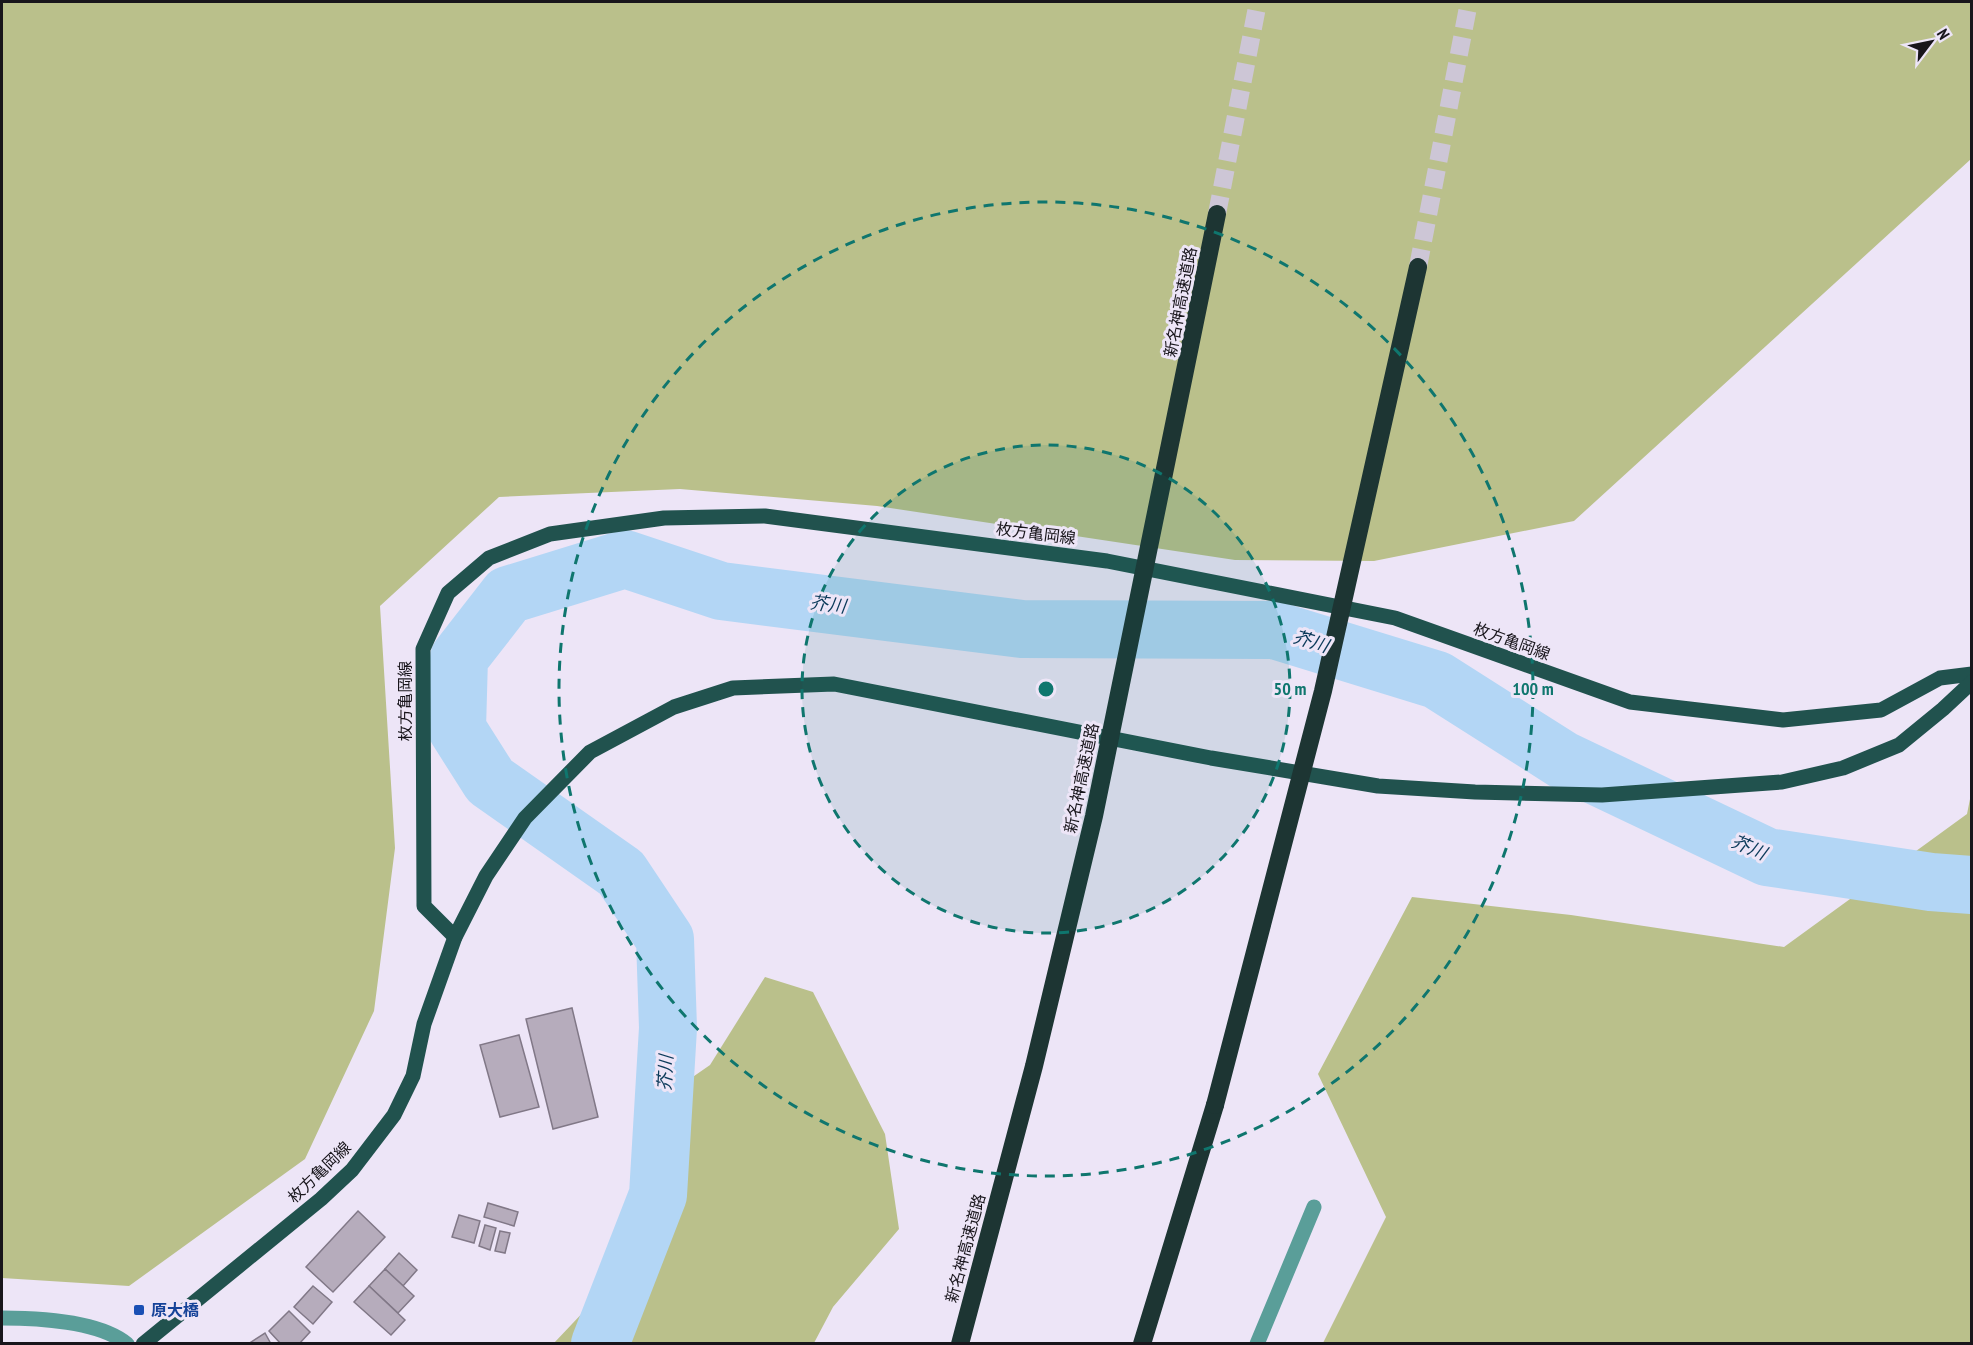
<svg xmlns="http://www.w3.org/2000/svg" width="1973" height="1345" viewBox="0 0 1973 1345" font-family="'PT Sans Narrow','Noto Sans JP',sans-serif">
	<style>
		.green { fill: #bac08b }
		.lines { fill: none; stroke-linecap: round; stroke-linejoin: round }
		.river { stroke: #b3d6f5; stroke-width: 58 }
		.building { fill: #b6acbc; stroke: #817887; stroke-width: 1.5 }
		.highway-tunnel { stroke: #cdc6d6; stroke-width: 18; stroke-dasharray: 18 9; stroke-linecap: butt }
		.minor { stroke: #5a9e99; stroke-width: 15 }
		.major { stroke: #21524e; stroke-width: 15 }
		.highway { stroke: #1d3533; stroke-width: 18 }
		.highway-bridge { stroke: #1d3533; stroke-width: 18 }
		.ring { fill: none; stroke: #0f766e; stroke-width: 3; stroke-dasharray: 10 8 }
		.transit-dot { fill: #1a4fb4; stroke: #ede5f7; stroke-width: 2 }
		.labels { text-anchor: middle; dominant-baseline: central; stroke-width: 6; stroke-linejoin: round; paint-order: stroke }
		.street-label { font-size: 16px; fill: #18151b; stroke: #ede5f7 }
		.transit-label { font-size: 16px; font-weight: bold; fill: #164399; stroke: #ede5f7; text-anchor: start }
		.water-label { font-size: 18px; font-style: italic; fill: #0a3959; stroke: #ede5f7 }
		.centre { fill: #0f766e; stroke: #ede5f7; stroke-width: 3 }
		.ring-label { font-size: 18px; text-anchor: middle; font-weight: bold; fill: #0f766e; stroke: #ede5f7; stroke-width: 6; stroke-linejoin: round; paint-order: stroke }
	</style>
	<rect width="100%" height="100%" fill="#ede5f7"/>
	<g class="green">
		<path d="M2,2H1971V159L1574,521L1374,561L1235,560L877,506L680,489L499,497L380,606L395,848L374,1011L305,1159L129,1286L2,1278Z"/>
		<path d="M1971,794V1343H1323L1386,1217L1318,1074L1412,897L1571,915L1784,947L1967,814Z"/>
		<path d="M765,977L813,992L885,1134L899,1229L833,1307L814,1343H554L607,1287L661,1099L710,1065Z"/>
	</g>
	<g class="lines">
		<path class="river" d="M600,1344L658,1195L668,1028L665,939L621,873L490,781L457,729L459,658L508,595L625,559L721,591L1022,629L1274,630L1437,680L1563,760L1767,857L1931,882L1972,885"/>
	</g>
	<g class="building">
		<path d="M572,1008L598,1117L553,1129L526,1019Z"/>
		<path d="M519,1035L539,1107L500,1117L480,1045Z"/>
		<path d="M488,1203L518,1212L514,1226L484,1217Z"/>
		<path d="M358,1211L385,1237L333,1292L306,1267Z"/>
		<path d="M459,1215L480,1221L474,1243L452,1237Z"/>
		<path d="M485,1225L496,1228L490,1250L479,1246Z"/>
		<path d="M500,1231L510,1233L505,1253L495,1251Z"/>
		<path d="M399,1253L417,1270L403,1286L385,1269Z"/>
		<path d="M385,1269L414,1296L398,1313L369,1286Z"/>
		<path d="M313,1286L332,1302L313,1324L294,1307Z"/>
		<path d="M369,1286L405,1320L391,1335L354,1302Z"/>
		<path d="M289,1311L310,1332L299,1344H281L269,1331Z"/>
		<path d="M265,1333L271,1344H248Z"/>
	</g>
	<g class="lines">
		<g class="highway-tunnel">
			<path d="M1217,214L1258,2"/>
			<path d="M1418,267L1469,2"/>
		</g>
		<g class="minor">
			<path d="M2,1318C37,1318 99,1321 127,1344"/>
			<path d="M1257,1344L1314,1207"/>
		</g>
		<g class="major">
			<path d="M455,937L424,906L423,649L448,593L489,558L550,534L664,518L765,516L1107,561L1395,618L1630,702L1783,720L1881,710L1940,678L1972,674"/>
			<path d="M143,1344L321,1199L352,1170L394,1115L413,1076L424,1024L455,937L486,876L525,818L590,752L674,707L733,688L834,684L1211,758L1378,786L1475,792L1602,795L1782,782L1843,768L1899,745L1943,709L1972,682"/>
		</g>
		<path class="highway" d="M1142,1344L1215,1105"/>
		<g class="highway-bridge">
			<path d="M1215,1105L1323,691L1418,267"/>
			<path d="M960,1344L1034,1066L1094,816L1217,214"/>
		</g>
	</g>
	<circle cx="1046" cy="689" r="244" fill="#0f766e" fill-opacity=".12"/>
	<g class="ring">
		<circle cx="1046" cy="689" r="244"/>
		<circle cx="1046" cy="689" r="487"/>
	</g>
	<rect class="transit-dot" x="133" y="1304" width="12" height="12" rx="3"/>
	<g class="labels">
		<g class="street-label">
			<text transform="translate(1180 302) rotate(-79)">新名神高速道路</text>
			<text transform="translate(1036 533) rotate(7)">枚方亀岡線</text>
			<text transform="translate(1512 641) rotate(20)">枚方亀岡線</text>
			<text transform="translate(405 701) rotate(-90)">枚方亀岡線</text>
			<text transform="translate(1081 778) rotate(-78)">新名神高速道路</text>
			<text transform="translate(319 1172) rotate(-44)">枚方亀岡線</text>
			<text transform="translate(965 1248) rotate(-75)">新名神高速道路</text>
		</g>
		<g class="transit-label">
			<text x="151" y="1310">原大橋</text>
		</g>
		<g class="water-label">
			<text transform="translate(828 604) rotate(7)">芥川</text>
			<text transform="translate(1311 641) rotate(17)">芥川</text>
			<text transform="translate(1749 847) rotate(23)">芥川</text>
			<text transform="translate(665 1073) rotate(-87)">芥川</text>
		</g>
	</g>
	<circle cx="1046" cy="689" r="9" class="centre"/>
	<g class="ring-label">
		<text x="1290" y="695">50 m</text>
		<text x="1533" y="695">100 m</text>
	</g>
	<rect width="1973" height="1345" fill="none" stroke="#18151b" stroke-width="6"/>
	<g transform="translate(1931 42) rotate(58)" stroke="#ede5f7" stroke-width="4.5" paint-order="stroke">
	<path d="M0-4.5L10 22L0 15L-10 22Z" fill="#18151b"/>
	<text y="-9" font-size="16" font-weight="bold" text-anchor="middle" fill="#18151b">N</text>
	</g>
</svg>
